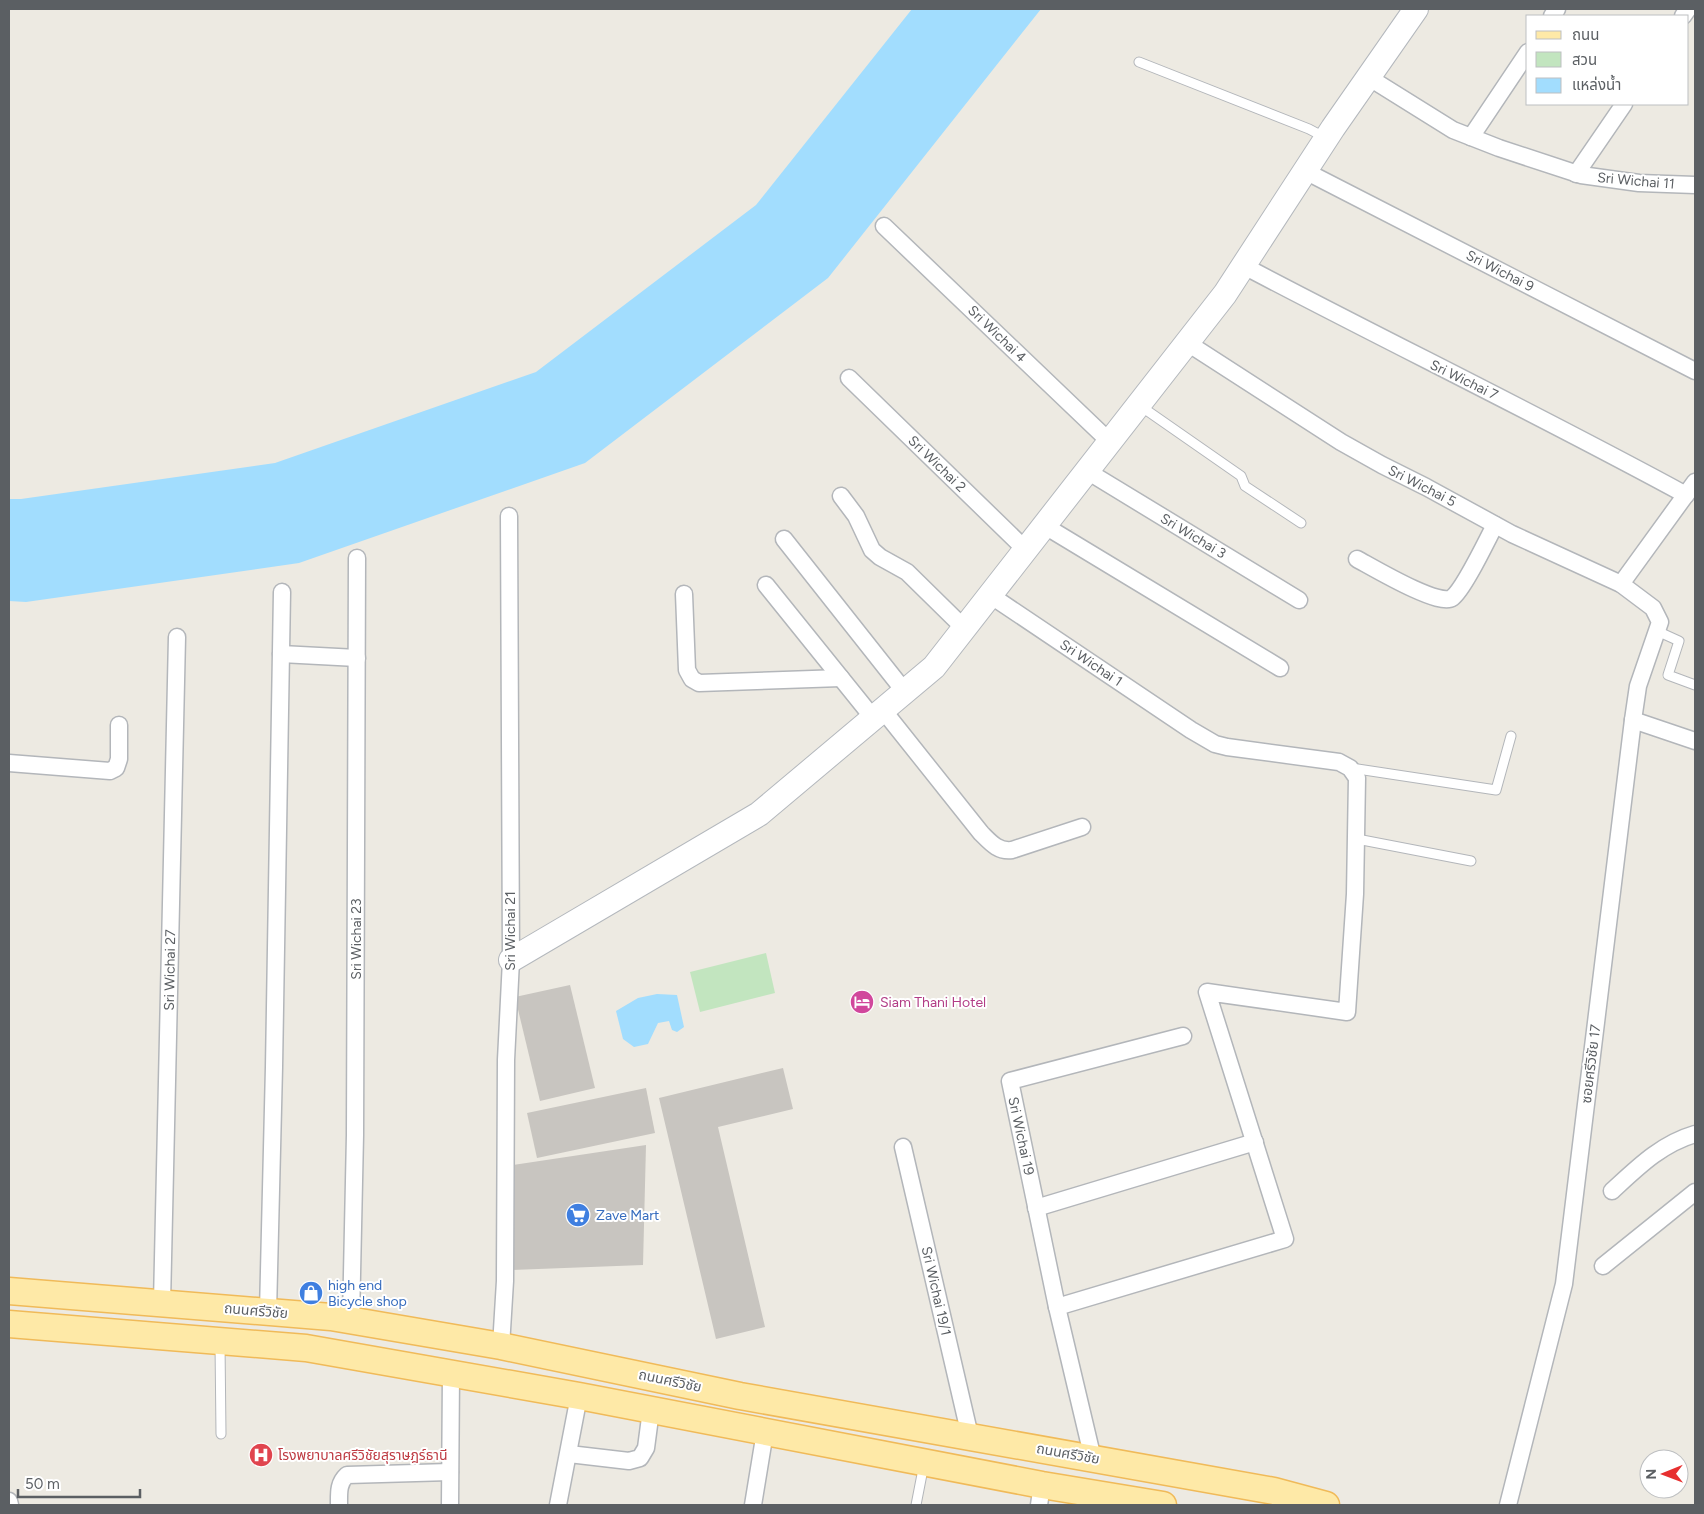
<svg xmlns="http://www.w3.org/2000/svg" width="1704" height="1514" viewBox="0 0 1704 1514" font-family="Figtree,'Noto Sans Thai',sans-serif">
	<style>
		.green { fill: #c2e5bf }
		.water { fill: #a2ddfe }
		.building { fill: #c8c5c0 }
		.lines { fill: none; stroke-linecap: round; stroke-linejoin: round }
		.lane-casing { stroke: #b3b6ba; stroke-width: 11 }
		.street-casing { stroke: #b3b6ba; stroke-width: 19 }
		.secondary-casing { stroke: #b4b8bd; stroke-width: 26 }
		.primary-casing { stroke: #f0ba59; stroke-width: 29 }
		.lane { stroke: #fff; stroke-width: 9 }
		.street { stroke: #fff; stroke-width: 16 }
		.secondary { stroke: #fff; stroke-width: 24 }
		.primary { stroke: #fee9a7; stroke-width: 26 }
		.labels { text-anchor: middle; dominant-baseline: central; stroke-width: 4; stroke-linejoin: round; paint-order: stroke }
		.street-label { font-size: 14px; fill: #5b5f63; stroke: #fff }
		.hotel-label { font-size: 14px; fill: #b23c85; stroke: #fff; text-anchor: start }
		.shop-label { font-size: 14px; fill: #366cbe; stroke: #fff; text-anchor: start }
		.health-label { font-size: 14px; fill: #be3a42; stroke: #fff; text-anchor: start }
	</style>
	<rect width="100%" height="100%" fill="#edeae2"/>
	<path class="green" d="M766,953L775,993L700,1012L690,972Z"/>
	<g class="water">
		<path d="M912,9H1041L828,278L585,463L299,563L26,602L9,601V499H21L275,463L536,372L756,205Z"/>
		<path d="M657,994L677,995L684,1027L677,1032L672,1030L669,1021L658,1023L648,1044L634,1047L623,1039L616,1011L638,998Z"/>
	</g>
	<g class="building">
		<path d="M570,985L595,1088L540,1101L515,997Z"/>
		<path d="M783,1068L793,1109L718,1127L765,1327L716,1339L659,1098Z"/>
		<path d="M646,1088L655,1133L537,1158L527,1113Z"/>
		<path d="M646,1145L643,1265L512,1270L513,1165Z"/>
	</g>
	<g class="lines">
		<g class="lane-casing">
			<g id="lane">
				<path d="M1139,62L1309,129L1326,138"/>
				<path d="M1139,405L1241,476L1245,486L1301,523"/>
				<path d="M1657,631L1679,641L1668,675L1695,685"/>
				<path d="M1351,768L1496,790L1511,736"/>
				<path d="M1357,839L1471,861"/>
				<path d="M220,1344L221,1434"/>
				<path d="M916,1505L924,1464"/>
			</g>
		</g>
		<g class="street-casing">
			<g id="street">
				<path d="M1552,16L1557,9"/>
				<path d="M1683,16L1688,9"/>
				<path d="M1368,77L1453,130L1499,148L1581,175L1639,183L1695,185"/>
				<path d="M1471,137L1528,52"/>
				<path d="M1305,171L1695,371"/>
				<path d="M1576,174L1624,104"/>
				<path d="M884,226L1110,442"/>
				<path d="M1242,265C1390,343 1539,415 1686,495"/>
				<path d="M1186,342L1341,442L1382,465L1426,487L1512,534L1621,584L1653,608L1660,622L1638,686L1633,720L1564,1284L1508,1505"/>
				<path d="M849,378L1026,550"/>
				<path d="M1087,471L1299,600"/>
				<path d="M841,496L856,516L872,550L880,557L907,572L964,628"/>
				<path d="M1045,526L1280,668"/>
				<path d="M784,539L905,692"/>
				<path d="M1357,559C1372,567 1439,607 1452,598C1464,589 1487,540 1495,525"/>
				<path d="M1621,584L1695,482"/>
				<path d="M766,585L874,719"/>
				<path d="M684,594L687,670L692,679L699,683L841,678"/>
				<path d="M990,595L1191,730L1215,744L1227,747L1339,762L1350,768L1357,778L1355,894L1347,1012L1207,992L1285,1239L1057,1307"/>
				<path d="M281,654L357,658"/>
				<path d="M883,710L981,833C990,842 998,852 1012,850L1082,827"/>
				<path d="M1633,720L1695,741"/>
				<path d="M9,763L110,771L116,768L119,759V725"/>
				<path d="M903,1147L970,1436"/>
				<path d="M1612,1191C1638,1167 1661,1144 1695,1134"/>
				<path d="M1036,1208L1255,1142"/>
				<path d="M1603,1266L1695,1192"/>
				<path d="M162,1303L177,637"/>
				<path d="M268,1312L274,1067L282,592"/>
				<path d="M351,1320L355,1135L357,558"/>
				<path d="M501,1346L505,1281L506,1060L511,960L509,516"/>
				<path d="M569,1454L629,1461L640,1458L646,1448L651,1410"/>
				<path d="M1093,1459L1057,1307L1010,1081L1183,1036"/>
				<path d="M9,1501L10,1505"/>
				<path d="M339,1505C339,1493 338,1483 347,1475L450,1472"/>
				<path d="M450,1505L451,1373"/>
				<path d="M558,1505L579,1396"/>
				<path d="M753,1505L765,1432"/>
				<path d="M1039,1505L1042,1485"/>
			</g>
		</g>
		<g class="secondary-casing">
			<path id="secondary" d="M511,960L759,814L934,667L1225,294L1333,128L1416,9"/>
		</g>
		<g class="primary-casing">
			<g id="primary">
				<path d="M9,1291L331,1317L501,1346L740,1396L1274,1491L1326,1505"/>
				<path d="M9,1324L306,1348L579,1396L1042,1485L1163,1505"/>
			</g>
		</g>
		<use href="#lane" class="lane"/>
		<use href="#street" class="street"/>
		<use href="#secondary" class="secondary"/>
		<use href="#primary" class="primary"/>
	</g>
	<defs>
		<g id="hotel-disc" transform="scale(1.25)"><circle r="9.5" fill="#d1479c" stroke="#fff"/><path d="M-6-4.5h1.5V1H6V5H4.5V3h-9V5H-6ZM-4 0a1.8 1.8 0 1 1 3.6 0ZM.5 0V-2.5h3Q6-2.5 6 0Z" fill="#fff"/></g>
		<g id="supermarket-disc" transform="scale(1.25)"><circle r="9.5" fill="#3f7fe0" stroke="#fff"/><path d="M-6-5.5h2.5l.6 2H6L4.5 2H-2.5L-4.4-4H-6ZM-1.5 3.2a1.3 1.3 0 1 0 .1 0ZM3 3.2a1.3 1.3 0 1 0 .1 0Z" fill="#fff"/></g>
		<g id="shop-disc" transform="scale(1.25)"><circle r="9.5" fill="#3f7fe0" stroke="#fff"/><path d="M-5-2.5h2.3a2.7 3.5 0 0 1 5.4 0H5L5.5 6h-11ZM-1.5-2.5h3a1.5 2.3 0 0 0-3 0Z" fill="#fff"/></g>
		<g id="hospital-disc" transform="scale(1.25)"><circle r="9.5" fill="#e0444e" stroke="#fff"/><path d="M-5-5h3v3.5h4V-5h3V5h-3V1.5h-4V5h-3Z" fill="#fff"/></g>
	</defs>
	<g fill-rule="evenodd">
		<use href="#hotel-disc" x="862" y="1002"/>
		<use href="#supermarket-disc" x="578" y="1215"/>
		<use href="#shop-disc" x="311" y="1293"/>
		<use href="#hospital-disc" x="261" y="1455"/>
	</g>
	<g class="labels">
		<g class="street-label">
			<text transform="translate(1636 181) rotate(5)">Sri Wichai 11</text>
			<text transform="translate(1500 271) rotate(27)">Sri Wichai 9</text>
			<text transform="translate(997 334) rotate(44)">Sri Wichai 4</text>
			<text transform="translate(1464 380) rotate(26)">Sri Wichai 7</text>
			<text transform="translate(937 464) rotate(44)">Sri Wichai 2</text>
			<text transform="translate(1422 486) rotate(27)">Sri Wichai 5</text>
			<text transform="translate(1193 536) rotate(31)">Sri Wichai 3</text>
			<text transform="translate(1091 663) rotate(34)">Sri Wichai 1</text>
			<text transform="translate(510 931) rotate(-90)">Sri Wichai 21</text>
			<text transform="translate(356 939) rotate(-90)">Sri Wichai 23</text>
			<text transform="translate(170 970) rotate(-89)">Sri Wichai 27</text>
			<text transform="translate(1591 1064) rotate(-83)">ซอยศรีวิชัย 17</text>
			<text transform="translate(1021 1136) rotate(78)">Sri Wichai 19</text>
			<text transform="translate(936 1291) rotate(77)">Sri Wichai 19/1</text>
			<text transform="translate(256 1311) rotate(5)">ถนนศรีวิชัย</text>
			<text transform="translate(670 1381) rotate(12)">ถนนศรีวิชัย</text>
			<text transform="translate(1068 1454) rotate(10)">ถนนศรีวิชัย</text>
		</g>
		<g class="hotel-label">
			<text x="880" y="1002">Siam Thani Hotel</text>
		</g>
		<g class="shop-label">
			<text x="596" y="1215">Zave Mart</text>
			<text x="328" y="1285">high end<tspan x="328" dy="16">Bicycle shop</tspan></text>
		</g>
		<g class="health-label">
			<text x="278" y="1455">โรงพยาบาลศรีวิชัยสุราษฎร์ธานี</text>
		</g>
	</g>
	<rect width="1704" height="1514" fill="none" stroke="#5b5f63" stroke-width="20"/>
	<rect x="1526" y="15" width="162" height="90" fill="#ffffff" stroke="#bdbfc1"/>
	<rect x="1536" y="31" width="25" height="8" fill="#fee9a7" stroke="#bdbfc1"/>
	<text x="1572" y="40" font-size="15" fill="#5b5f63">ถนน</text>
	<rect x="1536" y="52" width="25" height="15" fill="#c2e5bf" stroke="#bdbfc1"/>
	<text x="1572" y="65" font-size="15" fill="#5b5f63">สวน</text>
	<rect x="1536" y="78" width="25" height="15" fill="#a2ddfe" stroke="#bdbfc1"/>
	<text x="1572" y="90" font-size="15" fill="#5b5f63">แหล่งน้ำ</text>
	<g transform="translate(1664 1474) rotate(269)"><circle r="24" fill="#ffffff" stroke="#bdbfc1"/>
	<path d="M0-4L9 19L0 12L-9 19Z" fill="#e72f2f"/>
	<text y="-8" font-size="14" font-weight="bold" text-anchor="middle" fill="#5b5f63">N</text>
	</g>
	<path d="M18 1489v8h122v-8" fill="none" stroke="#5b5f63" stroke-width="2.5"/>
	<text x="25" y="1489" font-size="15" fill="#5b5f63" stroke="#ffffff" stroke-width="4" paint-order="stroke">50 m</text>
</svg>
